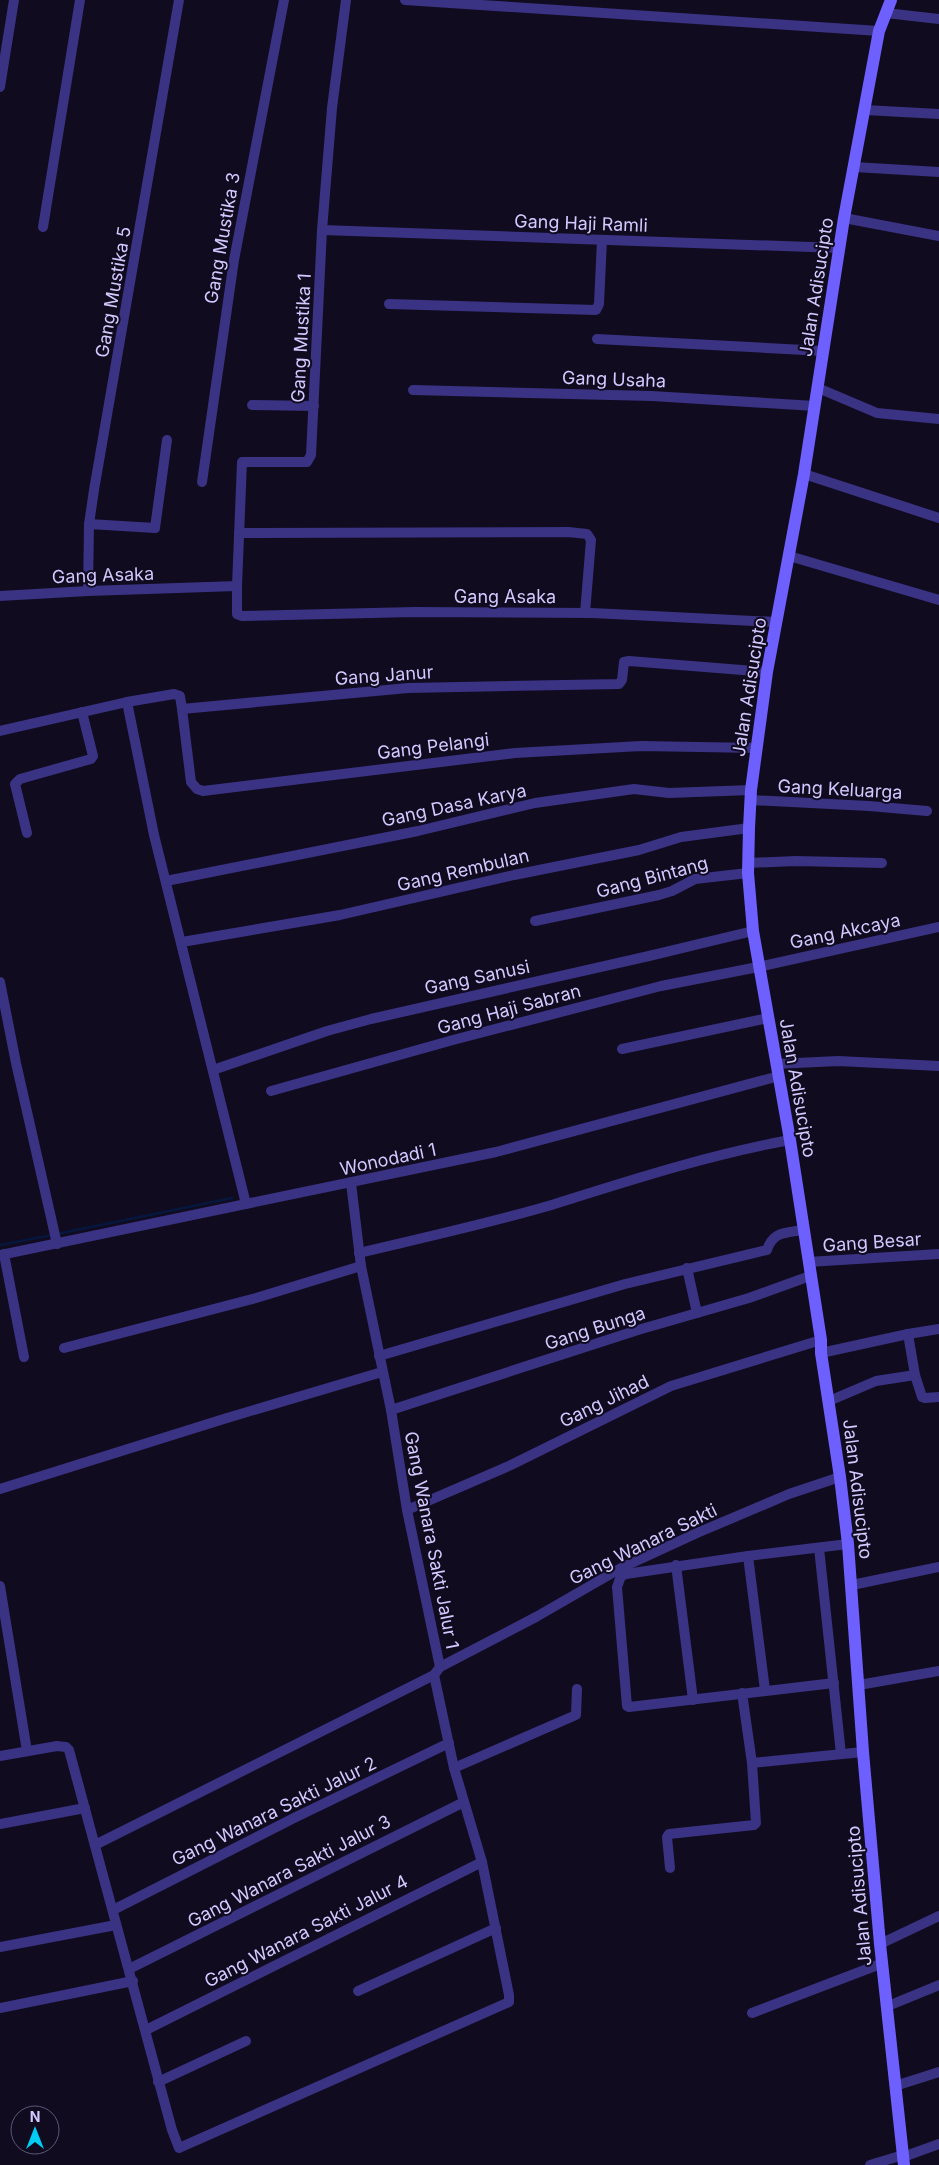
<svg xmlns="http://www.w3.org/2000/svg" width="939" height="2165" viewBox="0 0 939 2165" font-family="Inter,sans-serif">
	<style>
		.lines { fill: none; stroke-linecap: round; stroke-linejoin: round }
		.stream { stroke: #06173e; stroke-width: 2.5 }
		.street { stroke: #3a3282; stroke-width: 10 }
		.secondary { stroke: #6e60ff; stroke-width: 12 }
		.labels { text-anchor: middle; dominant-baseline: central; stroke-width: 4; stroke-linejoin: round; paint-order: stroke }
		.street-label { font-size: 18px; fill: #d3c9ff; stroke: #100b1f }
	</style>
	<rect width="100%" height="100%" fill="#100b1f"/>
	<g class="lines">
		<g class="stream">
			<path d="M57,1234L232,1198"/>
			<path d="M0,1245L52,1235"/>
		</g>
		<g class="street">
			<path d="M346,0L332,108L322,230L311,455L307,462H242L237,586V614L242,616L414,612L592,613L776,622"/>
			<path d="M405,0L879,31"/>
			<path d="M886,13L939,19"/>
			<path d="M0,87L14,0"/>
			<path d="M865,110L939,114"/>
			<path d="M854,167L939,172"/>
			<path d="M844,218L939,236"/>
			<path d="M43,227L80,0"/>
			<path d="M322,230L839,248"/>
			<path d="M389,304L596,310L599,304L602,240"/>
			<path d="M597,339L823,351"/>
			<path d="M818,388L877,413L939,419"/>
			<path d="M413,390L652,396L815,406"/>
			<path d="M252,405L314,406"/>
			<path d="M804,474L939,518"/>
			<path d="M202,482L234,260L284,0"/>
			<path d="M89,524L155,528L167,440"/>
			<path d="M239,533L568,532L587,534L591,540L585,613"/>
			<path d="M789,556L939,600"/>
			<path d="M88,591L89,524L94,490L179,0"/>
			<path d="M0,596L88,591L237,586"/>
			<path d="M127,702L154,835L246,1204"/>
			<path d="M182,709L191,782L197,789L203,791L515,753L641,746L757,748"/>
			<path d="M0,731L127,702L174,694L180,696L182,709L408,688L619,684L622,680L624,662L629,661L767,672"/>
			<path d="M751,800L869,806L927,811"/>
			<path d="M27,833L15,784L20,779L91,759L93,756L82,712"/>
			<path d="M748,863L796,861L882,863"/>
			<path d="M166,881L418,831L535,803L634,789L669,793L751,790"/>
			<path d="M535,921L659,895L672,891L695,879L748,873"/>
			<path d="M182,942L340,915L514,875L639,850L681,837L749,828"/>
			<path d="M0,982L16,1063L57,1244"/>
			<path d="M622,1049L768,1018"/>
			<path d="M776,1064L838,1061L939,1066"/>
			<path d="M213,1070L327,1031L371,1019L649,956L753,931"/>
			<path d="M271,1091L453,1040L661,986L758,967L939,927"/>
			<path d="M359,1253C422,1238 486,1224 548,1206C628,1181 707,1155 790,1140"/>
			<path d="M4,1254L24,1357"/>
			<path d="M0,1255L496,1152L779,1076"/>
			<path d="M808,1262L939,1254"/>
			<path d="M687,1268L697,1313"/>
			<path d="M908,1334L915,1375L922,1397L925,1398L939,1397"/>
			<path d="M64,1348L256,1298L361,1266"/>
			<path d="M821,1353L908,1334L939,1329"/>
			<path d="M379,1356L625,1284L767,1250C773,1231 786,1233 803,1230"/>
			<path d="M829,1401L876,1381L915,1375"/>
			<path d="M391,1410L638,1330L749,1298L810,1276"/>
			<path d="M0,1489L227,1418L382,1372"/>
			<path d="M407,1510L511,1465L671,1386L821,1340"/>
			<path d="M819,1548L841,1754"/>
			<path d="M748,1556L765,1690"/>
			<path d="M676,1565L693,1700"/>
			<path d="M852,1585L939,1567"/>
			<path d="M0,1586L27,1751"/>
			<path d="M440,1667L536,1617L621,1568L697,1533L789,1494L840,1477"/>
			<path d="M834,1683L629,1707L627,1706L617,1587L621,1576L626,1574L748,1556L848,1544"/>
			<path d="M859,1685L939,1671"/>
			<path d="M0,1756L57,1746L66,1747L69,1750L172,2130L179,2148L509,2002V1995L482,1862L454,1768L434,1675"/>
			<path d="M752,1763L863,1752"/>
			<path d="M454,1768L576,1715L577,1689"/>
			<path d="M0,1824L85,1808"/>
			<path d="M95,1845L434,1675L440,1667L407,1510L391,1410L361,1266L351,1183"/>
			<path d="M670,1868L667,1837L669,1834L754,1825L756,1823L752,1763L742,1693"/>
			<path d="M113,1910L294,1818L449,1743"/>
			<path d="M880,1944L939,1916"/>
			<path d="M0,1947L116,1925"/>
			<path d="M129,1969L464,1802"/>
			<path d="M358,1991L496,1928"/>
			<path d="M888,2006L939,1985"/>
			<path d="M0,2008L133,1981"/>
			<path d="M752,2013L883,1963"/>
			<path d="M146,2030L482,1862"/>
			<path d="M158,2082L246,2041"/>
			<path d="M895,2086L939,2072"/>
			<path d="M903,2157L939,2144"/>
			<path d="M870,2165L903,2155"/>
		</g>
		<path class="secondary" d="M891,0L879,31L844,218L804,474L767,672L751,790L749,828L748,873L753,931L790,1140L821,1340V1353L840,1477L848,1544L863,1752L880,1944L904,2165"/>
	</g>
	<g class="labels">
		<g class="street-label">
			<text transform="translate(581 223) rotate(2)">Gang Haji Ramli</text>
			<text transform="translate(222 238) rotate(-80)">Gang Mustika 3</text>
			<text transform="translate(816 287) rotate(-81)">Jalan Adisucipto</text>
			<text transform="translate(113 292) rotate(-80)">Gang Mustika 5</text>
			<text transform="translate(301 338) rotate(-87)">Gang Mustika 1</text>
			<text transform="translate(614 379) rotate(2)">Gang Usaha</text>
			<text transform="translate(103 575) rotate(-2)">Gang Asaka</text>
			<text x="505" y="596">Gang Asaka</text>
			<text transform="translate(384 675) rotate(-4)">Gang Janur</text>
			<text transform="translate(749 687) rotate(-81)">Jalan Adisucipto</text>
			<text transform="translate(433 746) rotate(-7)">Gang Pelangi</text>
			<text transform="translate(840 789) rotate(3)">Gang Keluarga</text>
			<text transform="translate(454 805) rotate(-12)">Gang Dasa Karya</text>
			<text transform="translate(463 870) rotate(-13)">Gang Rembulan</text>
			<text transform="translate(652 877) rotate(-15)">Gang Bintang</text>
			<text transform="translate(845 931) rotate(-12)">Gang Akcaya</text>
			<text transform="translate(477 977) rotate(-12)">Gang Sanusi</text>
			<text transform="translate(509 1009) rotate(-15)">Gang Haji Sabran</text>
			<text transform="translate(798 1088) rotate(80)">Jalan Adisucipto</text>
			<text transform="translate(388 1159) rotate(-12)">Wonodadi 1</text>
			<text transform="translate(872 1242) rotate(-4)">Gang Besar</text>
			<text transform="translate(595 1328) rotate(-18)">Gang Bunga</text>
			<text transform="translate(604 1401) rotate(-26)">Gang Jihad</text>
			<text transform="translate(858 1489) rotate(83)">Jalan Adisucipto</text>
			<text transform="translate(432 1540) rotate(79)">Gang Wanara Sakti Jalur 1</text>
			<text transform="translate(643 1544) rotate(-26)">Gang Wanara Sakti</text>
			<text transform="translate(274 1811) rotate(-26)">Gang Wanara Sakti Jalur 2</text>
			<text transform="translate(289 1871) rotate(-27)">Gang Wanara Sakti Jalur 3</text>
			<text transform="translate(859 1896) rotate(-95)">Jalan Adisucipto</text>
			<text transform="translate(306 1931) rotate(-27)">Gang Wanara Sakti Jalur 4</text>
		</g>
	</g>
	<g transform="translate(35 2130)"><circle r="24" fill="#100b1f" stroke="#5e5779"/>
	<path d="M0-4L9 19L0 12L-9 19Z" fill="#00cdf4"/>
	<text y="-8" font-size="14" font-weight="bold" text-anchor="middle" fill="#d3c9ff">N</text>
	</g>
</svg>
